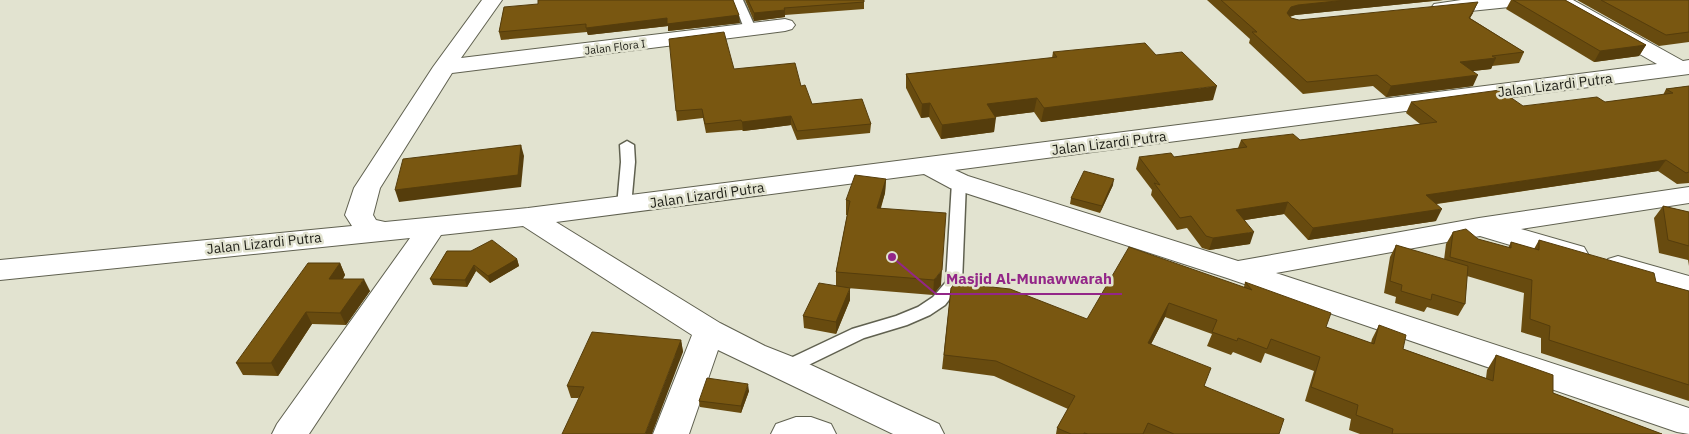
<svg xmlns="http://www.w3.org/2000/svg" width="1689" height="434" viewBox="0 0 1689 434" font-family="'IBM Plex Sans',sans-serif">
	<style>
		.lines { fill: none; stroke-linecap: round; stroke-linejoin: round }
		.service-casing { stroke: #606150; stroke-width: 3 }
		.minor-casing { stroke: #606150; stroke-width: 2 }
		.service { fill: #fff; fill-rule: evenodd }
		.minor { fill: #fff; fill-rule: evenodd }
		.wall { fill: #684b0f }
		.shaded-wall { fill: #553d0c }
		.building { fill: #795711; stroke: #553d0c }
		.labels { text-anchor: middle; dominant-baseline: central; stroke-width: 5; stroke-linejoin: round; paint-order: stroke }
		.far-street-label { font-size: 11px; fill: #1e1e17; stroke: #e2e3d0 }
		.street-label { font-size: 14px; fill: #1e1e17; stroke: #e2e3d0 }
		.leader { fill: none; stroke: #932688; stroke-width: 2 }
		.callout-dot { fill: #932688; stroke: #e2e3d0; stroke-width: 2 }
		.callout-label { font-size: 15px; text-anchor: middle; font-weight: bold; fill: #932688; stroke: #e2e3d0; stroke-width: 5; stroke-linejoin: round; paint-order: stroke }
	</style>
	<rect width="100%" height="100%" fill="#e2e3d0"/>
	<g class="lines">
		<g class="service-casing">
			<g id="service">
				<path d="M733,0H743L757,31L755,33H747L745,31Z"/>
				<path d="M627,141L634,145L635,162L631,206L629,209H619L617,206L621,162L620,145Z"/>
				<path d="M959,178L964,179L966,182L962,283L945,305L930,315L907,325L864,338L792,373L786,375L780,373L777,368L780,363L852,329L896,316L918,307L933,297L946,282L952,182L954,179Z"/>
			</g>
		</g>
		<g class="minor-casing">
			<g id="minor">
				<path d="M482,0H502L461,58L785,19L792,21L795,25L792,29L785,31L452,73L380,188L373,215L376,220L385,222L528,208L1657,64L1552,4L1549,0H1573L1683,61L1689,60V74L955,170L968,176L1238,261L1479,218L1689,187V203L1521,229L1584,247L1588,254L1584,261L1574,264L1480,236L1276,273L1689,408V434L1677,432L1227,278L950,188L924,174L556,222L720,323L765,346L798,359L939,424L944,434H893L718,350L689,434H653L692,335L523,226L441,235L309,434H272L277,424L410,238L0,280V260L352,226L345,215L354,188L433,67Z"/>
				<path d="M1461,0H1529L1526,4L1519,6L1441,14L1434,12L1431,8L1434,4Z"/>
				<path d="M1618,256L1689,276V296L1608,273L1603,266L1608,259Z"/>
				<path d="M796,417H811L831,424L836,434H771L776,424Z"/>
			</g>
		</g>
		<use href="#service" class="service"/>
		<use href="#minor" class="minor"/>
	</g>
	<g class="wall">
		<path d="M745,0H864V9L785,15V17L754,21Z"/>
		<path d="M1207,0H1443L1295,15L1290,17L1291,18L1299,20L1473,13L1470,18L1524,52L1519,63L1492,66L1491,69L1473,71V86L1386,97L1373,86L1303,94L1249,43L1250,39Z"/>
		<path d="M1511,0H1565L1646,45L1639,56L1594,62L1506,9Z"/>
		<path d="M1577,0H1689V42L1659,46Z"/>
		<path d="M504,7L740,23L668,31V26L588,35L587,32L501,40L499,32Z"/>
		<path d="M1053,52L1156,55L1213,100L1041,122L1034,112L995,117L994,132L941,139L929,117L921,118L906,88V74L1052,58Z"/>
		<path d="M734,69L801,86L812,104L871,124L870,133L797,140L791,125L743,131L742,130L706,133L703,118L677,121L676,111Z"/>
		<path d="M1689,86V183L1677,184L1658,171L1437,204L1436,221L1308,240L1284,214L1245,220L1250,244L1209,250L1202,248L1187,228L1177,230L1151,195L1152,190L1136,169L1139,157H1174L1238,148L1241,140H1300L1420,124L1406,113L1411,102L1523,106L1605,102L1663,95L1666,89Z"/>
		<path d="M886,179L885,193L881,208L941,285L933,295L847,288L850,300L836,334L804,328L803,316L836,286V272L847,215H846V200Z"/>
		<path d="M1113,185L1100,213L1070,204L1071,198Z"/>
		<path d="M1663,206L1689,212V266L1688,260L1659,253L1654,218Z"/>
		<path d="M1453,232L1508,248L1511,242L1534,249L1539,240L1656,282L1689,291V401L1541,353V338L1521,332L1524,293L1467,276L1465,304L1458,316L1427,307L1424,312L1395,303L1396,297L1384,293L1390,257L1396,245L1444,260L1446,244Z"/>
		<path d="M447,251L517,259L519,266L490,283L476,271L467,287L433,285L430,279Z"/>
		<path d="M340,263L345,275L343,279L370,291L346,325L312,324L278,376L243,375L236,363Z"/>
		<path d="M1245,282L1326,327L1371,343L1372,339L1379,325L1403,349L1486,378L1487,370L1496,355L1553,393L1662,434H1360L1349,430L1351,419L1305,401L1314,371L1265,353L1261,363L1233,352L1231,355L1207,346L1212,334L1165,317L1151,344L1205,386L1279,434H1056L1057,428L1068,409L994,376L942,369L951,288L1087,319L1244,287Z"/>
		<path d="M681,340L683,352L578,398H571L567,386Z"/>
		<path d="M749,391L741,413L700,407L699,401Z"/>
	</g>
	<g class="shaded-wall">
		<path d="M1346,0H1443L1295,15L1287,17V13L1291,7L1298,5Z"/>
		<path d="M1478,2L1473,13L1464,28L1469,18Z"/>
		<path d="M785,10V17L754,21V13Z"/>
		<path d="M739,15L740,23L668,31V26L588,35L586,28L667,18Z"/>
		<path d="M1646,45L1639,56L1594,62L1600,51Z"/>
		<path d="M1496,58L1491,69L1455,73L1460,62Z"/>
		<path d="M1478,75L1473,86L1386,97L1391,86Z"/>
		<path d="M1217,86L1213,100L1041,122L1044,108Z"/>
		<path d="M1037,98L1034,112L986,118L987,104Z"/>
		<path d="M930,103L929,117L921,118L922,104Z"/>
		<path d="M791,116V125L743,131L742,122Z"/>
		<path d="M996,118L994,132L941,139L942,125Z"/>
		<path d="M521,145L524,156L521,187L399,202L395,190Z"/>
		<path d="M1666,160L1658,171L1420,206L1426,195Z"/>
		<path d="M886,179L885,193L876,222L877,208Z"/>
		<path d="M1114,179L1113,185L1100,213L1102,206Z"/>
		<path d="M1288,202L1284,214L1232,222L1236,210Z"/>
		<path d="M1442,209L1436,221L1308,240L1313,228Z"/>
		<path d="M1254,232L1250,244L1209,250L1213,238Z"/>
		<path d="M517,259L519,266L490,283L488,276Z"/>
		<path d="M340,263L345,275L335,291L329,279Z"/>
		<path d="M474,265L476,271L467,287L465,280Z"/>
		<path d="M942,270L941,285L933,295L934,280Z"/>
		<path d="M364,279L370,291L346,325L340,313Z"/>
		<path d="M850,288V300L836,334V322Z"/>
		<path d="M1169,303L1165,317L1144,358L1148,343Z"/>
		<path d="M306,312L312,324L278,376L271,363Z"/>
		<path d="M681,340L683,352L652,434H645Z"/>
		<path d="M748,384L749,391L741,413V406Z"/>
	</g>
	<g class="building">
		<path d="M538,0H733L739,15L667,24V18L586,28V24L499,32L504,7L538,4Z"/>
		<path d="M748,0H864V2L784,8L785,10L754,13Z"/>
		<path d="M1221,0H1346L1298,5L1291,7L1287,13L1291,18L1299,20L1478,2L1469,18L1524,52L1492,56L1496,58L1460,62L1478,75L1391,86L1377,75L1307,82L1252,32H1257Z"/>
		<path d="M1513,0H1565L1646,45L1600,51Z"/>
		<path d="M1601,0H1689V32L1666,35Z"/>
		<path d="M724,32L734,69L795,63L801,86L805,85L812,104L862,99L871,124L797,131L791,116L742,122L741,120L705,124L702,109L676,111L669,39Z"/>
		<path d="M1145,43L1156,55L1182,52L1217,86L1044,108L1037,98L987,104L996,118L942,125L930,103L922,104L906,74L1057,57L1053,52Z"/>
		<path d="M1689,86V172L1686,173L1666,160L1426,195L1442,209L1313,228L1288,202L1236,210L1254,232L1213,238L1206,236L1191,216L1180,218L1154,183L1160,185L1139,157L1171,153L1174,157L1247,147L1241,140L1293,134L1300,140L1437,122L1411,102L1500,90L1523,106L1597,97L1605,102L1673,93L1666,89Z"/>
		<path d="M521,145L518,175L395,190L403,159Z"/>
		<path d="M1084,171L1114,179L1102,206L1071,198Z"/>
		<path d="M855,175L886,179L877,208L946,213L942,270L934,280L836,272L850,201L846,200Z"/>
		<path d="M1663,206L1689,212V246L1668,240Z"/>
		<path d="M1466,229L1478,239L1511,248V242L1539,250V240L1654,273L1656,282L1689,291V385L1549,340L1550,326L1530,319L1532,280L1450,257L1453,232Z"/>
		<path d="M492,240L517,259L488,276L474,265L465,280L430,279L447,251H471Z"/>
		<path d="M1396,245L1468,266L1465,304L1432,294L1431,300L1401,291L1402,285L1390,281Z"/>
		<path d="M1129,247L1252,290L1245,282L1331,313L1326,327L1374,344L1379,325L1406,335L1403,349L1493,381L1496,355L1553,375V393L1662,434H1392L1393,429L1356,415L1358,405L1311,387L1320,357L1271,339L1267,349L1238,338L1237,341L1212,332L1217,320L1169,303L1148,343L1211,368L1204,386L1284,419L1279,434H1174L1148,423L1143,434H1088L1084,433V434H1071L1057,428L1075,396L996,361L944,355L951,288L955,283L1010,289L1087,319Z"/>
		<path d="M308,263H340L329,279H364L340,313L306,312L271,363H236Z"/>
		<path d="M819,283L850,288L836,322L803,316Z"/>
		<path d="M592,332L681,340L645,434H562L584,387L567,386Z"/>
		<path d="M707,378L748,384L741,406L699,401Z"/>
	</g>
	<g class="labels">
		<g class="far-street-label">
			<text transform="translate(615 47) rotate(-7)">Jalan Flora I</text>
		</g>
		<g class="street-label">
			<text transform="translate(1555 85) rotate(-7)">Jalan Lizardi Putra</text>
			<text transform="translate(1109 143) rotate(-7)">Jalan Lizardi Putra</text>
			<text transform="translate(707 195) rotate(-8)">Jalan Lizardi Putra</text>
			<text transform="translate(264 243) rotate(-6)">Jalan Lizardi Putra</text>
		</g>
	</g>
	<path class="leader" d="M892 257L936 294H1122"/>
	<circle class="callout-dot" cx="892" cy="257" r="5"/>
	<g class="callout-label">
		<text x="1029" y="284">Masjid Al-Munawwarah</text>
	</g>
</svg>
